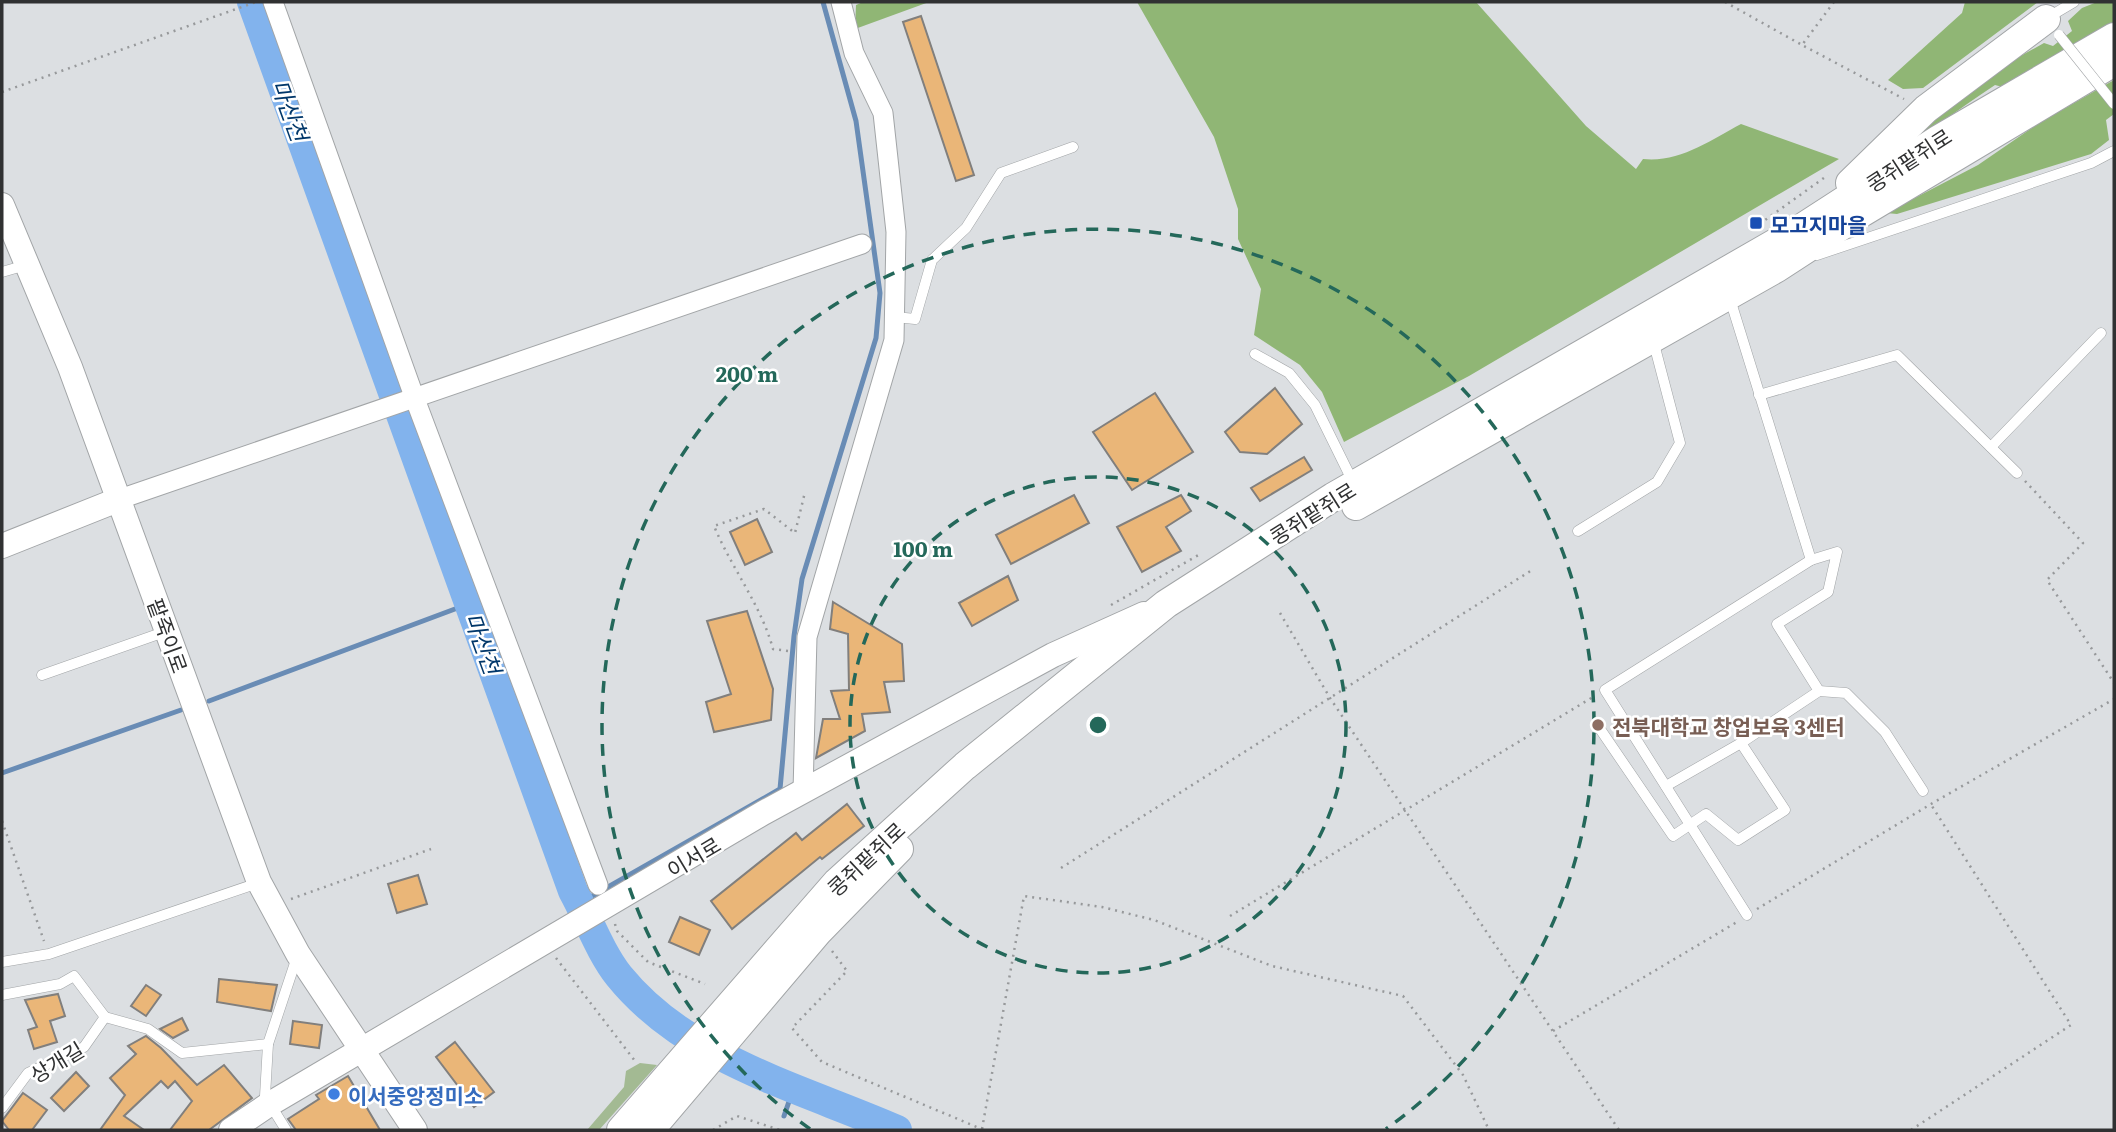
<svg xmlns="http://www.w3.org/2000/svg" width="2116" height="1132" viewBox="0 0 2116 1132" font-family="Literata,'Noto Sans KR',serif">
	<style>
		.green { fill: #a3ba93 }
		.forest { fill: #90b675 }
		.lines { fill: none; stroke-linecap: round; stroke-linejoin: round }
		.stream { stroke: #698cb5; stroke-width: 5 }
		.river { stroke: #82b3ed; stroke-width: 30 }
		.building { fill: #eab678; stroke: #817f7d; stroke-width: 2 }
		.service-casing { stroke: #a2a5a7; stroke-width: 11 }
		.minor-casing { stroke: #a2a5a7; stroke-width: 21 }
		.tertiary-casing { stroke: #a2a5a7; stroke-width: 26 }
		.secondary-casing { stroke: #a2a5a7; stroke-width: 30 }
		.path { stroke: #97999b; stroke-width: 2.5; stroke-dasharray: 2 5; stroke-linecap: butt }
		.service { stroke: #fff; stroke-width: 10 }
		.minor { stroke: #fff; stroke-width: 19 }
		.tertiary { stroke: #fff; stroke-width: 24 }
		.secondary { stroke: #fff; stroke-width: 28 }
		.service-bridge-casing { stroke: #a2a5a7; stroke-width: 11; stroke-linecap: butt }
		.service-bridge { stroke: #fff; stroke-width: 10 }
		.ring { fill: none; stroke: #24685a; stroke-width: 3.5; stroke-dasharray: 12 9 }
		.transit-dot { fill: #1a4fb4; stroke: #fff; stroke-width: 2.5 }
		.education-dot { fill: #8d6e63; stroke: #fff; stroke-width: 2.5 }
		.shop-dot { fill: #3f7fe0; stroke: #fff; stroke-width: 2.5 }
		.labels { text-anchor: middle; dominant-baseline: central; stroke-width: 5; stroke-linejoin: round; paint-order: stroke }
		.street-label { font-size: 21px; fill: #303132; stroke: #fff }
		.transit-label { font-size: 21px; font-weight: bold; fill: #164399; stroke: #fff; text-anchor: start }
		.education-label { font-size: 21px; font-weight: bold; fill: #785e54; stroke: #fff; text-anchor: start }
		.shop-label { font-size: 21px; font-weight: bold; fill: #366cbe; stroke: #fff; text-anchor: start }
		.water-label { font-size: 23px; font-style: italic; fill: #01376a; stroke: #fff }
		.centre { fill: #24685a; stroke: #fff; stroke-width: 3.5 }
		.ring-label { font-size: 21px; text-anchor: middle; font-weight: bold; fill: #24685a; stroke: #fff; stroke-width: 5; stroke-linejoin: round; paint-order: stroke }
	</style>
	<rect width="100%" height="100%" fill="#dcdfe2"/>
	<path class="green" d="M640,1063L657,1065L599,1130H587L624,1087L626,1071Z"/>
	<g class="forest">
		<path d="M863,2H929L855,29L856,5Z"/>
		<path d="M1137,2H1476L1586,126L1636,169L1643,159C1679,163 1711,140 1741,124L1839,159L1469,376L1344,442L1322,392L1300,365L1254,335L1261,289L1238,239V209L1214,137Z"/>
		<path d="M1965,2H2038L1923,88L1903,89L1888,80L1962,13Z"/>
		<path d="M2097,2H2114V27L2010,89L1995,85C1957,110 1923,137 1883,160L1999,68L2044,43L2053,46L2072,31L2068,21L2082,8Z"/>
		<path d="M2114,80V114L2106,120L2109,140L2091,154L1897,214L1886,213L1978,165L2039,123Z"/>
	</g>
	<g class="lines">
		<g class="stream">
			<path d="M209,701L471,603"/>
			<path d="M2,773L181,710"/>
			<path d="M580,903L780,789L794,636L802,579L876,338L880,293L856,121L823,2"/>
			<path d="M784,1116L794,1087"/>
		</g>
		<path class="river" d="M252,2L573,891C588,918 600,952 619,976C687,1060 801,1088 897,1130"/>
	</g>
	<g class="building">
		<path d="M921,16L974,175L956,181L903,22Z"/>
		<path d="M1275,388L1302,424L1267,454L1240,452L1225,432Z"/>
		<path d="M1155,393L1193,452L1132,490L1093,432Z"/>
		<path d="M1304,457L1312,470L1260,501L1251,488Z"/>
		<path d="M1074,495L1089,523L1011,564L996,535Z"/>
		<path d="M1181,495L1191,511L1166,527L1181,551L1142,572L1117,527Z"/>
		<path d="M757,519L772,552L745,565L730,532Z"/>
		<path d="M1008,576L1018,600L972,626L959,603Z"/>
		<path d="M833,602L902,644L904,681L884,682L890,712L862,714L865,731L816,758L823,719H840L831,691L849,690L848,634L830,629Z"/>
		<path d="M747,611L773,689L771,720L714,732L706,702L731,694L707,621Z"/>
		<path d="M847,804L864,826L822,859L820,857L732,929L711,901L796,833L802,840Z"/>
		<path d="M418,875L427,904L397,913L388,884Z"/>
		<path d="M680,917L710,930L699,955L669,942Z"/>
		<path d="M219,979L277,985L271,1011L217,1002Z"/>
		<path d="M146,985L161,995L146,1016L131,1006Z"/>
		<path d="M58,994L65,1016L50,1021L57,1042L34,1049L28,1030L37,1027L25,1000Z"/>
		<path d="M182,1018L188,1030L173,1038L160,1029Z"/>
		<path d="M293,1021L322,1025L319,1048L290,1044Z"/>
		<path d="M146,1036L161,1048L197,1085L224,1065L252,1098L209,1130H170L192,1101L175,1081L168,1088L161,1081L124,1116L144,1130H100L125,1095L110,1078L136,1054L128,1046Z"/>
		<path d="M455,1042L494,1092L474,1107L436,1057Z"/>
		<path d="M76,1072L89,1086L64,1111L51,1098Z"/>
		<path d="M348,1076L380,1130H296L288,1119L319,1099L316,1095Z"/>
		<path d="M23,1093L47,1110L32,1130H9L2,1121Z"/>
	</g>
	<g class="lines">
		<g class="service-casing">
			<g id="service">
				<path d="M2047,18L2074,2"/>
				<path d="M1817,255L2091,163L2114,151"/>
				<path d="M2,272L26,265"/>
				<path d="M1730,299L1811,560L1605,690L1747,915"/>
				<path d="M895,317L915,319L932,260L966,228L1001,173L1073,147"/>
				<path d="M1255,354L1289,373L1315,405L1354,484"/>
				<path d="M1759,395L1897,355L2017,473"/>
				<path d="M1991,447L2101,333"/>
				<path d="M1578,531L1657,482L1680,443L1653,340"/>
				<path d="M42,675L167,631"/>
				<path d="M1819,691L1846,693L1885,732L1923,791"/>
				<path d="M1598,726L1673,836L1706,814L1738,840L1785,810L1741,743"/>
				<path d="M1666,786L1741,743L1819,691L1777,624L1828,592L1837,552L1811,560"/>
				<path d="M2,962L49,954L258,883"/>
				<path d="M2,995L60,984L74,976L105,1017"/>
				<path d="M2,1108L28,1073L84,1047L105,1017L148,1029L182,1053L268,1044"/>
				<path d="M286,1130L265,1096L268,1044L297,957"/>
			</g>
		</g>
		<g class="minor-casing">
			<g id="minor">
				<path d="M273,2L415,399L598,885"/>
				<path d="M120,499L862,244"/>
				<path d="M803,792L807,637L894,340L896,232L883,113L854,53L841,2"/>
			</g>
		</g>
		<g class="tertiary-casing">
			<g id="tertiary">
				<path d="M2,205L70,367L259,882L298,954L415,1130"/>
				<path d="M2,546L120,499"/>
				<path d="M231,1130L268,1105L763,813L1053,655L1144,614"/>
			</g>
		</g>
		<g class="secondary-casing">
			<g id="secondary">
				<path d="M1850,183L1926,109L2046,19"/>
				<path d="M1356,506L1777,268L1863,212L2114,62"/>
				<path d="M621,1130L837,882L965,766L1166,604L1333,497L1803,227L1939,139L2114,37"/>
				<path d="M650,1130L818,932L899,849"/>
			</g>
		</g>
		<g class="path">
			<path d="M1725,2L1802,45"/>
			<path d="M1834,2L1802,45L1904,99"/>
			<path d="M2,92L256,2"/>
			<path d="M1754,228L1828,175"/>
			<path d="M2025,481L2083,543L2047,580L2114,683"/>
			<path d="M1111,605L1202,553"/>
			<path d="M1280,613L1330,698L1619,1130"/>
			<path d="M788,651L773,649C761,605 732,569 714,526L764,509L795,533L805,492"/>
			<path d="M2,821L44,941"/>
			<path d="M1061,868L1532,570"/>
			<path d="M291,899L431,849"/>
			<path d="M1757,909L1931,804L2114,699"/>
			<path d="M1230,916L1593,697"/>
			<path d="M615,924L617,931L648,962L705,984"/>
			<path d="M832,951L847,971L792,1028L822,1062L984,1130"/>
			<path d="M556,958L635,1061"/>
			<path d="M1553,1031L1737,922"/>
			<path d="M982,1129L1024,896L1102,907L1154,920L1272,966L1403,996L1463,1075L1489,1130"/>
			<path d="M713,1130L737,1116L780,1130"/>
			<path d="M1911,1130L2071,1025L1930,803"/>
		</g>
		<use href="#service" class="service"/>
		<use href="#minor" class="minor"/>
		<use href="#tertiary" class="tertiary"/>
		<use href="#secondary" class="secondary"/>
		<g class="service-bridge-casing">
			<path id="service-bridge" d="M2059,35L2114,104"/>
		</g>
		<use href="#service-bridge" class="service-bridge"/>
	</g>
	<g class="ring">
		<circle cx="1098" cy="725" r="248"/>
		<path d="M810 1129A496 496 0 1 1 1386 1129"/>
	</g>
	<rect class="transit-dot" x="1749" y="216" width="14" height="14" rx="3.5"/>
	<circle class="education-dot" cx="1598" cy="725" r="7"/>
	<circle class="shop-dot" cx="334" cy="1094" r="7"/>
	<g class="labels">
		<g class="street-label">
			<text transform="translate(1908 159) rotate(-33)">콩쥐팥쥐로</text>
			<text transform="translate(1312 512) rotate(-32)">콩쥐팥쥐로</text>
			<text transform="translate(169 635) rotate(70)">팥죽이로</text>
			<text transform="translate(693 856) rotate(-31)">이서로</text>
			<text transform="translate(865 858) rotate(-43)">콩쥐팥쥐로</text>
			<text transform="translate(56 1061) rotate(-31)">상개길</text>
		</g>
		<g class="transit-label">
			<text x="1770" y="223">모고지마을</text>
		</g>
		<g class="education-label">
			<text x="1612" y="725">전북대학교 창업보육 3센터</text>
		</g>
		<g class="shop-label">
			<text x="348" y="1094">이서중앙정미소</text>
		</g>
		<g class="water-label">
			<text transform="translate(291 110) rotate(70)">마산천</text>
			<text transform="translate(484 643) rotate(70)">마산천</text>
		</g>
	</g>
	<circle cx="1098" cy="725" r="10" class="centre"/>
	<g class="ring-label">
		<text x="747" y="382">200 m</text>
		<text x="923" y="557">100 m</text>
	</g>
	<rect width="2116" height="1132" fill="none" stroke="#303132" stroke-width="7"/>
</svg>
